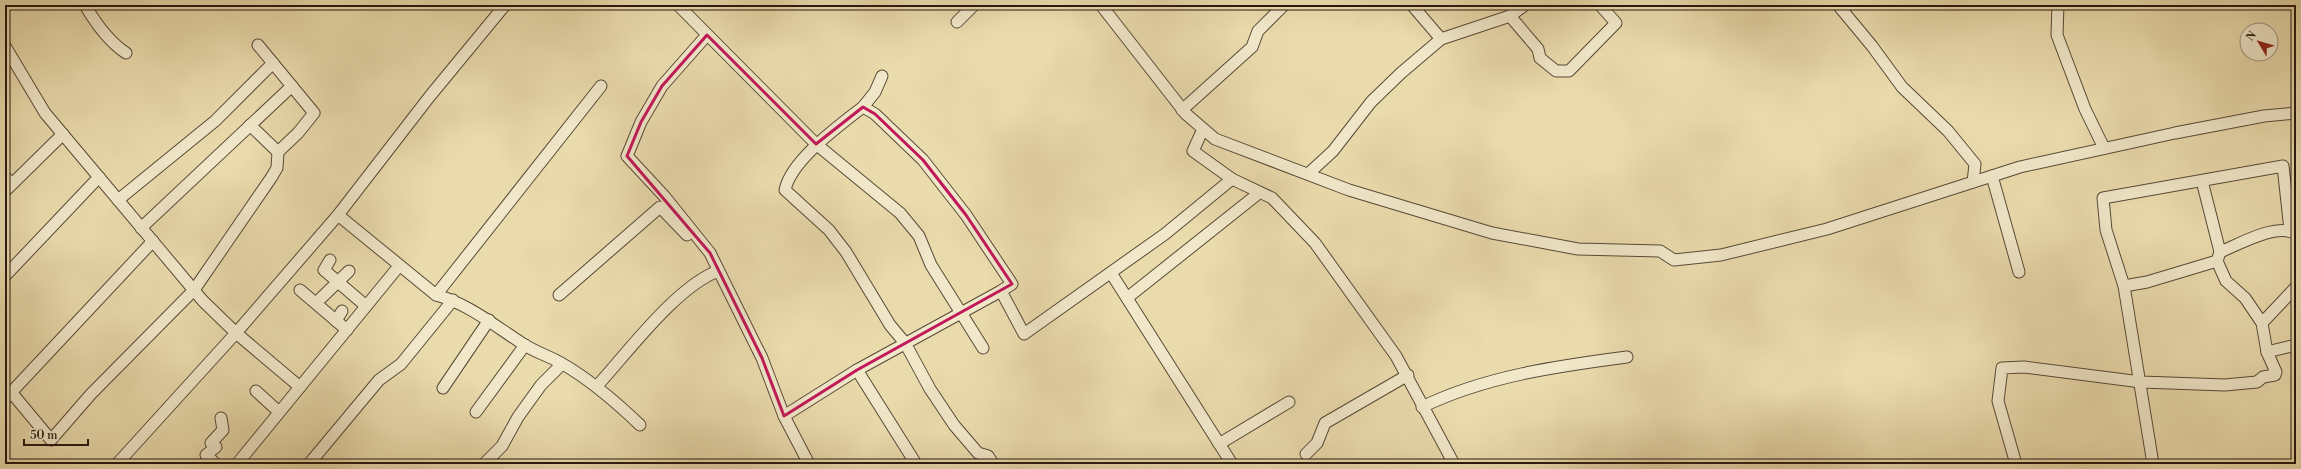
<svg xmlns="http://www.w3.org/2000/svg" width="2301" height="469" viewBox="0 0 2301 469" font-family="'Libre Bodoni',serif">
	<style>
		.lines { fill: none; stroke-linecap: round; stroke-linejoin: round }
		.minor-casing { stroke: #574936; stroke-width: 13 }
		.minor { stroke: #f1e8ca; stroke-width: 11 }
		.marked { fill: none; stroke: #c2185b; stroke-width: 3; stroke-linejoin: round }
	</style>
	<rect width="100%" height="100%" fill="#eadbad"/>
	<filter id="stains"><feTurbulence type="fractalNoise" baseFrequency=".005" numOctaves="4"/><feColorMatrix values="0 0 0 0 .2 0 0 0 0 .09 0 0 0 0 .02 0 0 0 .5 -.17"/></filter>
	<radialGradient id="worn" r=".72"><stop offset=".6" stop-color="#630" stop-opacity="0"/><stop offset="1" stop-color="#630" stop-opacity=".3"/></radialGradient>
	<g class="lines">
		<g class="minor-casing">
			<g id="minor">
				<path d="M85,5C96,24 108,41 126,53"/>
				<path d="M678,5L816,144L900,213L919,236L931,265L983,348"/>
				<path d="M1101,5L1186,114L1215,139L1349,190L1492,233L1578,249L1660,251L1674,260L1721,255L1827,229L2020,167L2175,133L2264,116L2296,113"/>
				<path d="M1412,5L1441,39"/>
				<path d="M1838,5L1872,46L1902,87L1948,131L1975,164L1973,182"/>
				<path d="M2058,5L2057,35L2085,109L2104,148"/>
				<path d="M1510,16L1538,49L1540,58L1556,71H1569L1616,23L1600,5"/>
				<path d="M957,22L974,5"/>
				<path d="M707,35L662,86L641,122L627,156L665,197L710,253L762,358L784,416L809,464"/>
				<path d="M5,46L45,113L203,301L236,333L300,387"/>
				<path d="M863,107L875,92L882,76"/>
				<path d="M1182,110L1252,47L1258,31L1284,5"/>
				<path d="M250,125L278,152"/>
				<path d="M1203,129L1193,151L1232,179L1272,198L1315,243L1396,356L1454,464"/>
				<path d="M1308,174L1333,151L1371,102L1401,73L1441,39L1510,16L1525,5"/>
				<path d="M1992,176L2019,272"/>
				<path d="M5,177L12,184"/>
				<path d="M5,191L63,134"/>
				<path d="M118,200L215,121L273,63"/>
				<path d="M338,215L436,295C469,304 495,326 523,344C535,352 549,356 561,363C591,380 616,402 640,425"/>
				<path d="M141,228L292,86"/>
				<path d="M2220,252C2240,244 2277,222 2296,234"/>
				<path d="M330,260L324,270L366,306"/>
				<path d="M1111,273L1232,464"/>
				<path d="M5,276L99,177"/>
				<path d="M2124,286L2147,282L2217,261"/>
				<path d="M300,290L347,330"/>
				<path d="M436,295L601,86"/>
				<path d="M559,295L660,207L687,235"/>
				<path d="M1127,298L1259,193"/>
				<path d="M316,303L349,271"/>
				<path d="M336,321L342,311"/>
				<path d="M2262,323L2296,287"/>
				<path d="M2267,352L2296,345"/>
				<path d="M857,370L916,464"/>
				<path d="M597,386C628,352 676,287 718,271"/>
				<path d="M443,388L489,320"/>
				<path d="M256,391L279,412"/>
				<path d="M11,392L51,440L91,394L194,290L271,178L277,168L278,152L298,133L314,113L258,45"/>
				<path d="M5,399L153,241"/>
				<path d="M1422,407C1486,376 1558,366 1627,357"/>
				<path d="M476,412L525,345"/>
				<path d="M784,416L857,370L1001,291"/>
				<path d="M1219,444L1289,402"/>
				<path d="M1306,454L1317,443L1325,423L1408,375"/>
				<path d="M117,464L236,333L338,215L430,96L505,5"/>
				<path d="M216,464L206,455L216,447L211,443L223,430L221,418"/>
				<path d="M237,464L399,266"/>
				<path d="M309,464L379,380L401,364L453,300"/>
				<path d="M484,464L502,446L518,417L541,385L562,364"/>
				<path d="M993,464L988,456L978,453L954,425L930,389L905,343L890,325L846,252L829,230L785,190C791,160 840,125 863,107L875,114L923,160L966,215L1012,284L1001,291L1024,334L1165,234L1232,179"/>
				<path d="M2016,464L1998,401L2002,368L2024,367L2141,382L2225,385L2257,382L2263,377L2275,375L2276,372L2267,352L2262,323L2245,298L2226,281L2217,261L2220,252L2217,240L2202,181"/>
				<path d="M2153,464L2124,286L2106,230L2103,198L2283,166L2290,230"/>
			</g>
		</g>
		<use href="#minor" class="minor"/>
	</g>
	<path class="marked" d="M707,35L816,144L863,107L875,114L923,160L966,215L1012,284L857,370L784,416L762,358L710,253L627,156L641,122L662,86Z"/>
	<rect width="2301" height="469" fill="none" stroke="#eadbad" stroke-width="20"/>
	<rect x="6" y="6" width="2289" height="457" fill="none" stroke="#26180e" stroke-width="2"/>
	<rect x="10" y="10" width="2281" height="449" fill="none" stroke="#26180e"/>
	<g transform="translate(2259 42) rotate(308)"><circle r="19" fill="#f1e8ca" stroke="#a0957f"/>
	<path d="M0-3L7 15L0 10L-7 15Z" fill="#8f2418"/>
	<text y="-6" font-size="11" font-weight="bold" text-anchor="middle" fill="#26180e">N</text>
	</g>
	<path d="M24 439v6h64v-6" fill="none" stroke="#26180e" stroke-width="2"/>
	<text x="30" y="439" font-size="12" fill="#26180e" stroke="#f1e8ca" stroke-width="3" paint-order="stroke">50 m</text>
	<rect width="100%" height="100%" filter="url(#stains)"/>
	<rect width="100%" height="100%" fill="url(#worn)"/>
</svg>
